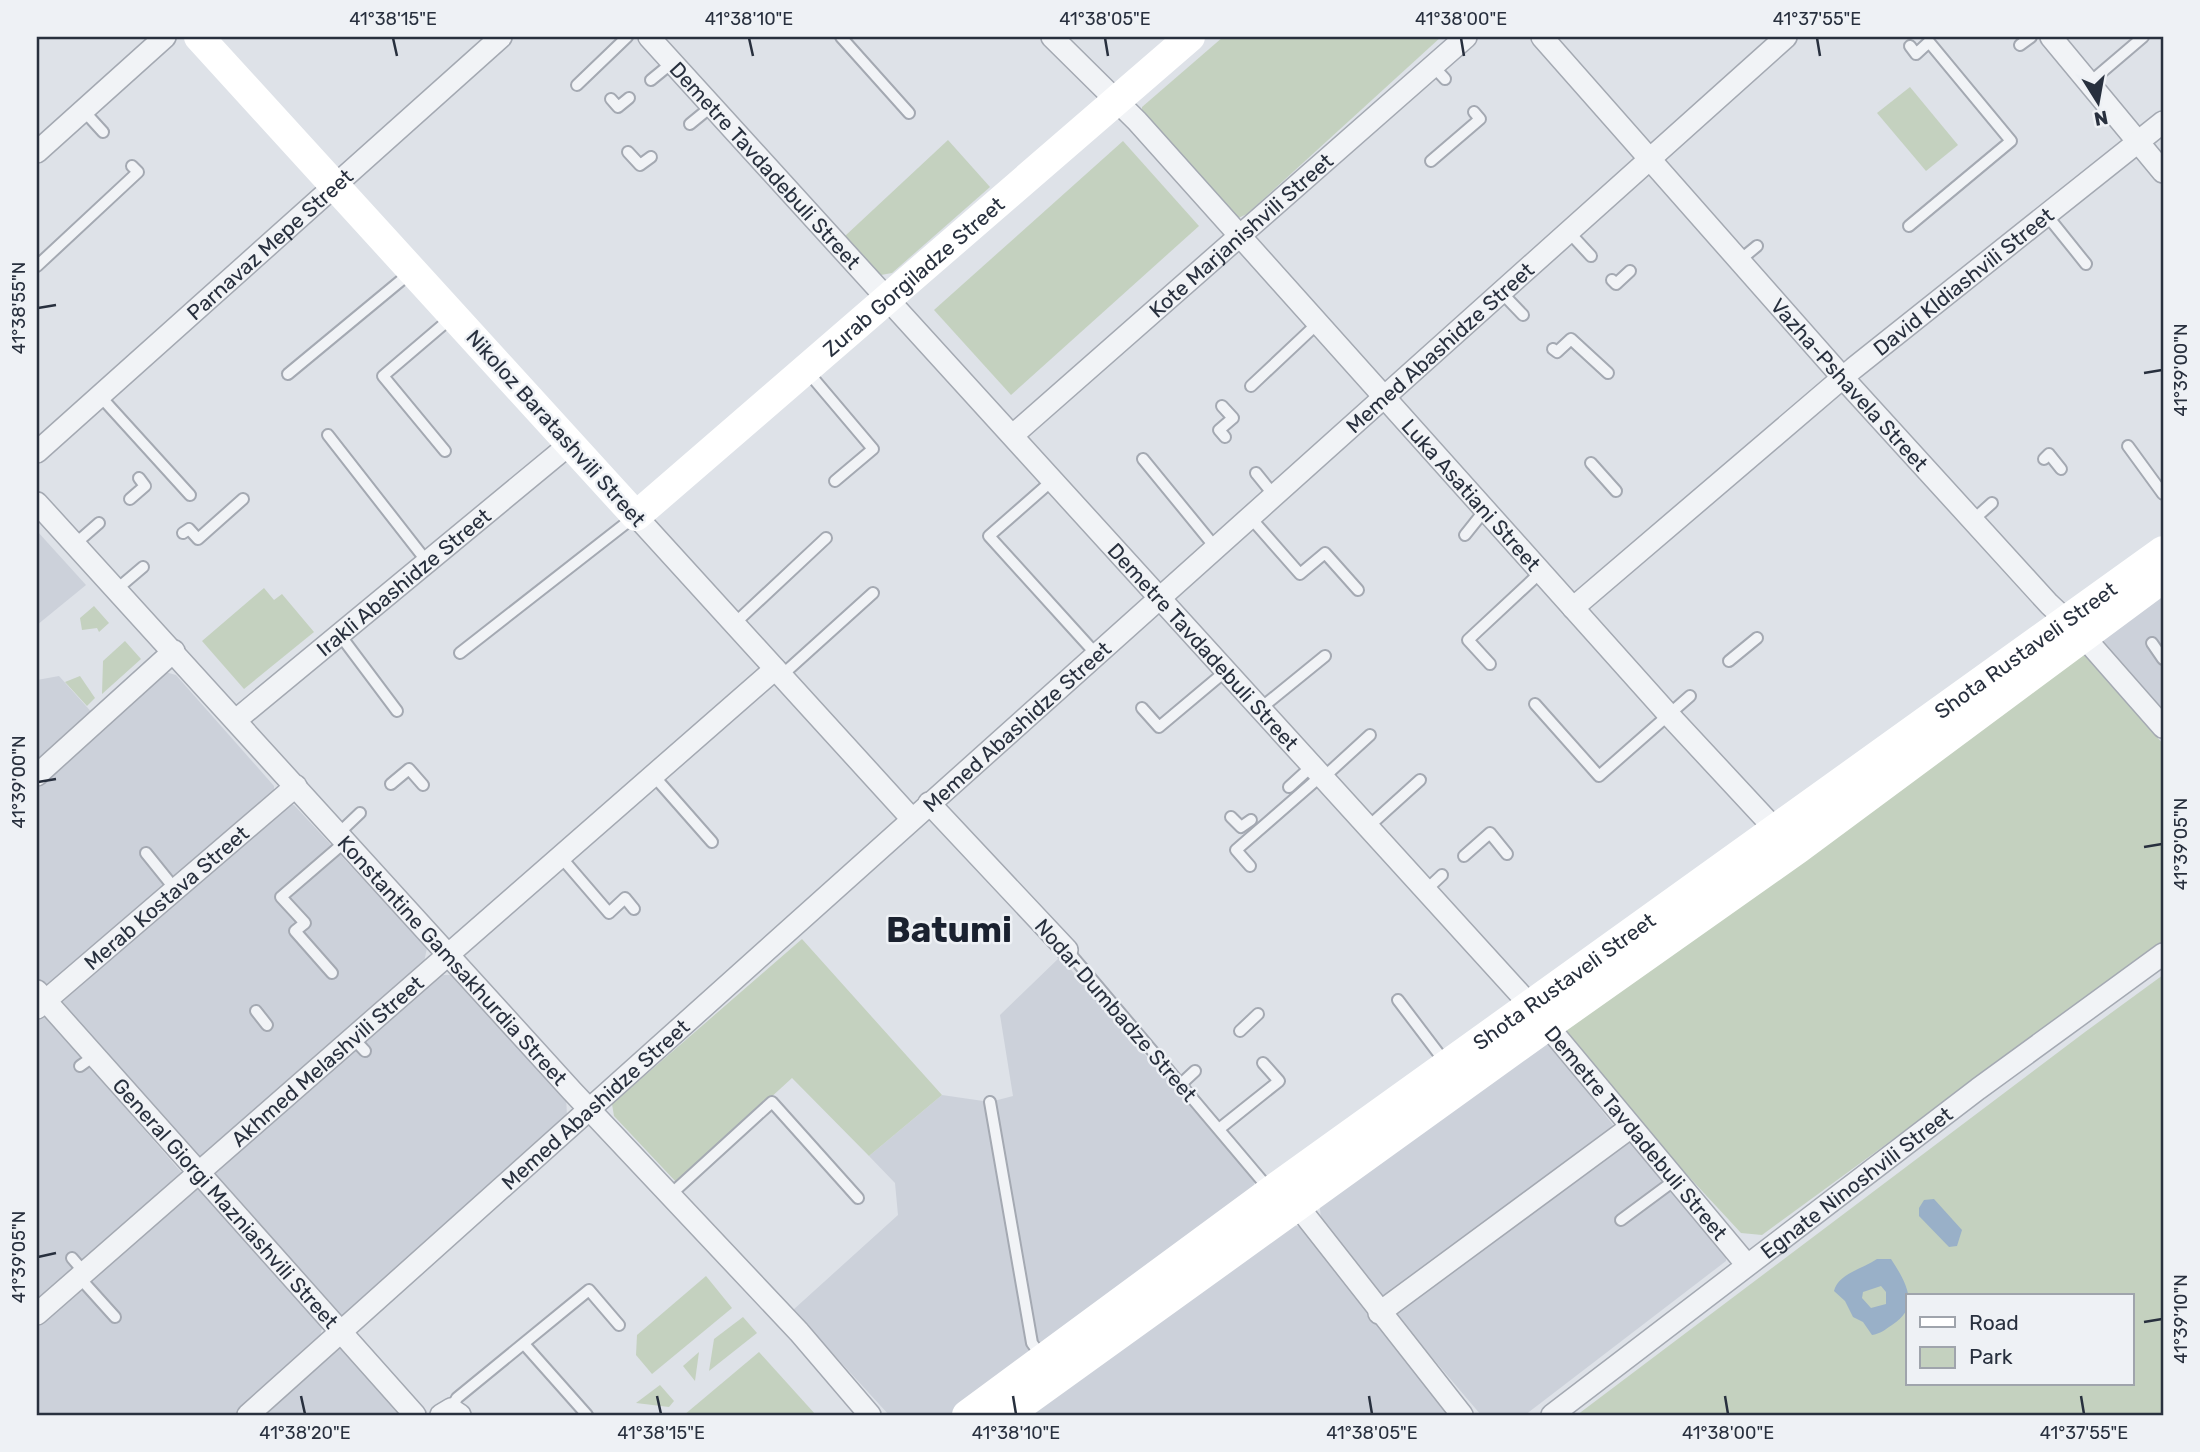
<svg xmlns="http://www.w3.org/2000/svg" width="2200" height="1452" viewBox="0 0 2200 1452" font-family="Rubik,sans-serif">
	<style>
		.built { fill: #ccd1da }
		.green { fill: #c4d1bf; fill-rule: evenodd }
		.water { fill: #99b0c8; fill-rule: evenodd }
		.lines { fill: none; stroke-linecap: round; stroke-linejoin: round }
		.lane-casing { stroke: #a4a9b2; stroke-width: 14 }
		.street-casing { stroke: #a4a9b2; stroke-width: 24 }
		.lane { stroke: #f1f3f6; stroke-width: 10 }
		.street { stroke: #f1f3f6; stroke-width: 21 }
		.secondary { stroke: #fff; stroke-width: 30 }
		.ticks { fill: none; stroke: #28303e; stroke-width: 2.5 }
		.labels { text-anchor: middle; dominant-baseline: central; stroke-width: 5; stroke-linejoin: round; paint-order: stroke }
		.street-label { font-size: 21px; fill: #28303e; stroke: #eef1f5 }
		.town-label { font-size: 35px; font-weight: bold; fill: #1a212f; stroke: #eef1f5 }
		.neatline { fill: none; stroke: #28303e; stroke-width: 2.5 }
		.ticks-label { font-size: 18px; text-anchor: middle; fill: #28303e }
	</style>
	<rect width="100%" height="100%" fill="#dee2e8"/>
	<g class="built">
		<path d="M37,531L86,585L37,625Z"/>
		<path d="M2163,588V711L2102,640Z"/>
		<path d="M165,672L176,675L274,786V793L49,986H42L37,980V787Z"/>
		<path d="M59,676L95,716L37,768V680Z"/>
		<path d="M285,804L294,805L427,948L424,962L202,1158L195,1159L59,1006L60,998Z"/>
		<path d="M1060,957L1254,1180L1255,1195L950,1415H889L793,1310L898,1215L895,1183L869,1156L942,1095L990,1102L1013,1096L1000,1015Z"/>
		<path d="M436,975H451L566,1096L567,1116L349,1316H335L214,1180L212,1171Z"/>
		<path d="M40,1016L47,1018L181,1172L182,1179L37,1304V1019Z"/>
		<path d="M1549,1042L1613,1125L1612,1129L1384,1298L1321,1218L1319,1201Z"/>
		<path d="M1623,1143H1634L1727,1251L1726,1261L1525,1415H1481L1395,1314L1397,1309Z"/>
		<path d="M197,1187L322,1328L320,1337L235,1415H37V1324Z"/>
		<path d="M1288,1223L1306,1229L1456,1415H1023Z"/>
		<path d="M344,1347L405,1415H256L330,1349Z"/>
	</g>
	<g class="green">
		<path d="M1223,37H1441L1247,214L1234,220L1142,116V107Z"/>
		<path d="M1910,87L1958,145L1926,171L1877,113Z"/>
		<path d="M948,140L990,187L892,273L881,275L845,236Z"/>
		<path d="M1123,141L1199,226L1011,395L934,310Z"/>
		<path d="M264,588L274,600L282,594L314,632L244,689L202,641Z"/>
		<path d="M94,606L109,623L99,632L97,628L82,630L80,618Z"/>
		<path d="M125,641L141,659L102,694L103,661Z"/>
		<path d="M2085,653L2163,744V942L1762,1235L1741,1233L1565,1043L1564,1026Z"/>
		<path d="M80,676L95,698L87,706L65,682Z"/>
		<path d="M802,939L942,1095L869,1156L792,1078L677,1183L614,1116L612,1104Z"/>
		<path d="M2163,975V1415H1577L2085,1032ZM1908,1296H2132V1384H1908Z"/>
		<path d="M706,1276L732,1308L652,1374L636,1355L637,1335Z"/>
		<path d="M743,1317L757,1333L709,1371L714,1339Z"/>
		<path d="M699,1352L695,1381L683,1366Z"/>
		<path d="M759,1352L816,1415H684Z"/>
		<path d="M660,1385L674,1401L669,1407L636,1403Z"/>
	</g>
	<g class="water">
		<path d="M1934,1199L1962,1230L1957,1246L1949,1247L1919,1216V1208L1924,1200Z"/>
		<path d="M1877,1259H1891C1906,1282 1921,1307 1892,1325C1886,1329 1880,1334 1872,1335L1863,1322L1853,1317L1845,1301L1834,1291C1838,1274 1862,1269 1877,1259ZM1881,1286L1886,1292V1304L1871,1308L1862,1298L1863,1292Z"/>
	</g>
	<g class="lines">
		<g class="lane-casing">
			<g id="lane">
				<path d="M841,37L909,113"/>
				<path d="M2020,45L2031,37"/>
				<path d="M1433,66L1445,79"/>
				<path d="M651,80L673,62"/>
				<path d="M2089,83L2143,37"/>
				<path d="M577,85L627,37"/>
				<path d="M611,99L618,107L629,98"/>
				<path d="M83,110L103,132"/>
				<path d="M690,124L712,106"/>
				<path d="M628,152L640,165L651,157"/>
				<path d="M1431,161L1480,119L1474,112"/>
				<path d="M2045,213L2086,264"/>
				<path d="M1909,226L2011,141L1929,42L1916,54L1910,46"/>
				<path d="M1567,230L1591,256"/>
				<path d="M1740,260L1757,246"/>
				<path d="M37,266L138,172L132,166"/>
				<path d="M1612,280L1616,284L1630,271"/>
				<path d="M1501,292L1523,315"/>
				<path d="M1553,349L1557,352L1571,339L1608,373"/>
				<path d="M807,371L873,449L835,481"/>
				<path d="M288,374L410,273"/>
				<path d="M1251,386L1318,323"/>
				<path d="M100,396L190,495"/>
				<path d="M1222,406L1233,418L1219,430L1225,437"/>
				<path d="M328,435L428,563"/>
				<path d="M2128,446L2163,494"/>
				<path d="M445,451L383,376L451,318"/>
				<path d="M1143,459L1215,547"/>
				<path d="M2044,459L2049,454L2061,469"/>
				<path d="M1591,463L1616,491"/>
				<path d="M1256,473L1273,494"/>
				<path d="M1054,479L989,536L1096,654"/>
				<path d="M130,499L145,486L139,478"/>
				<path d="M1249,516L1300,574L1325,553L1358,590"/>
				<path d="M1973,520L1992,503"/>
				<path d="M183,533L189,529L198,539L243,499"/>
				<path d="M1465,535L1485,510"/>
				<path d="M75,544L99,523"/>
				<path d="M117,589L143,567"/>
				<path d="M734,624L826,538"/>
				<path d="M340,635L397,711"/>
				<path d="M2152,643L2163,659"/>
				<path d="M460,653L634,517"/>
				<path d="M1729,661L1757,638"/>
				<path d="M1490,664L1468,640L1541,572"/>
				<path d="M781,676L873,593"/>
				<path d="M1535,704L1599,776L1690,696"/>
				<path d="M1142,708L1159,727L1227,670"/>
				<path d="M1261,708L1325,656"/>
				<path d="M653,775L712,842"/>
				<path d="M1324,777L1370,735"/>
				<path d="M391,784L409,769L423,785"/>
				<path d="M1289,787L1313,765"/>
				<path d="M1231,817L1241,827L1251,820"/>
				<path d="M1368,827L1420,780"/>
				<path d="M339,833L360,813"/>
				<path d="M146,853L175,889"/>
				<path d="M560,856L609,913L625,898L634,909"/>
				<path d="M1464,856L1490,833L1507,854"/>
				<path d="M1250,866L1236,850L1322,775"/>
				<path d="M1426,890L1442,875"/>
				<path d="M1067,950L1269,1189"/>
				<path d="M332,973L295,931L305,923L281,897L346,841"/>
				<path d="M1398,1000L1445,1062"/>
				<path d="M256,1011L267,1025"/>
				<path d="M1240,1031L1258,1014"/>
				<path d="M352,1037L365,1051"/>
				<path d="M80,1066L94,1056"/>
				<path d="M1181,1084L1195,1071"/>
				<path d="M990,1102L1032,1343L1042,1357"/>
				<path d="M1219,1129L1279,1081L1263,1063"/>
				<path d="M670,1195L772,1102L858,1198"/>
				<path d="M1621,1220L1675,1180"/>
				<path d="M72,1258L84,1272"/>
				<path d="M79,1277L115,1317"/>
				<path d="M524,1344L587,1415"/>
				<path d="M451,1409L457,1398L589,1290L619,1325"/>
			</g>
		</g>
		<g class="street-casing">
			<g id="street">
				<path id="s1" d="M649,37L1530,1005L1747,1265"/>
				<path id="s2" d="M1052,37L1137,121L1669,715L1776,830"/>
				<path id="s3" d="M1542,37L1843,378L2049,604L2083,636L2163,727"/>
				<path d="M2051,37L2163,172"/>
				<path d="M37,152L165,37"/>
				<path id="s4" d="M1013,435L1466,37"/>
				<path id="s5" d="M37,452L501,37"/>
				<path id="s6" d="M37,503L572,1091L799,1332L870,1415"/>
				<path d="M636,516L912,819"/>
				<path id="s7" d="M1573,608L1854,368L2163,122"/>
				<path id="s8" d="M236,720L570,444"/>
				<path d="M37,775L174,651"/>
				<path d="M929,803L1067,950"/>
				<path id="s9" d="M37,991L415,1415"/>
				<path id="s10" d="M37,1008L296,786"/>
				<path d="M1297,1205L1462,1415"/>
				<path d="M1379,1313L1631,1127"/>
				<path id="s11" d="M37,1314L775,669"/>
				<path id="s12" d="M248,1415L1786,37"/>
				<path d="M441,1415L451,1409L460,1415"/>
				<path id="s13" d="M1552,1415L1978,1089L2163,954"/>
			</g>
		</g>
		<use href="#lane" class="lane"/>
		<use href="#street" class="street"/>
		<g class="secondary">
			<path id="s14" d="M199,37L636,516L1190,37"/>
			<path id="s15" d="M967,1415L1271,1191L2163,551"/>
			<path d="M1007,1415L1547,1026L1799,848L2163,578"/>
		</g>
	</g>
	<path class="ticks" d="M393,38L397,56M749,38L753,56M1105,38L1108,56M1461,38L1464,56M1817,38L1820,56M38,308L56,305M2144,373L2162,370M38,782L56,779M2144,847L2162,844M38,1257L56,1253M2144,1322L2162,1319M301,1396L305,1414M657,1396L661,1414M1013,1396L1016,1414M1369,1396L1372,1414M1725,1396L1728,1414M2081,1396L2084,1414"/>
	<g class="labels">
		<g class="street-label">
			<text stroke="none"><textPath href="#s1" startOffset="173">Demetre Tavdadebuli Street</textPath></text>
			<text stroke="none"><textPath href="#s4" startOffset="303">Kote Marjanishvili Street</textPath></text>
			<text stroke="none"><textPath href="#s5" startOffset="312">Parnavaz Mepe Street</textPath></text>
			<text stroke="none"><textPath href="#s14" startOffset="1015">Zurab Gorgiladze Street</textPath></text>
			<text stroke="none"><textPath href="#s7" startOffset="509">David Kldiashvili Street</textPath></text>
			<text stroke="none"><textPath href="#s12" startOffset="1600">Memed Abashidze Street</textPath></text>
			<text stroke="none"><textPath href="#s3" startOffset="464">Vazha-Pshavela Street</textPath></text>
			<text transform="translate(556 428) rotate(48)">Nikoloz Baratashvili Street</text>
			<text stroke="none"><textPath href="#s2" startOffset="621">Luka Asatiani Street</textPath></text>
			<text stroke="none"><textPath href="#s8" startOffset="217">Irakli Abashidze Street</textPath></text>
			<text stroke="none"><textPath href="#s1" startOffset="824">Demetre Tavdadebuli Street</textPath></text>
			<text stroke="none"><textPath href="#s15" startOffset="1306">Shota Rustaveli Street</textPath></text>
			<text stroke="none"><textPath href="#s12" startOffset="1032">Memed Abashidze Street</textPath></text>
			<text stroke="none"><textPath href="#s10" startOffset="170">Merab Kostava Street</textPath></text>
			<text stroke="none"><textPath href="#s6" startOffset="618">Konstantine Gamsakhurdia Street</textPath></text>
			<text stroke="none"><textPath href="#s15" startOffset="738">Shota Rustaveli Street</textPath></text>
			<text transform="translate(1116 1010) rotate(49)">Nodar Dumbadze Street</text>
			<text stroke="none"><textPath href="#s11" startOffset="385">Akhmed Melashvili Street</textPath></text>
			<text stroke="none"><textPath href="#s12" startOffset="466">Memed Abashidze Street</textPath></text>
			<text stroke="none"><textPath href="#s1" startOffset="1475">Demetre Tavdadebuli Street</textPath></text>
			<text stroke="none"><textPath href="#s13" startOffset="383">Egnate Ninoshvili Street</textPath></text>
			<text stroke="none"><textPath href="#s9" startOffset="284">General Giorgi Mazniashvili Street</textPath></text>
		</g>
		<g class="town-label">
			<text x="949" y="930">Batumi</text>
		</g>
	</g>
	<rect width="2200" height="1452" fill="none" stroke="#eef1f5" stroke-width="77"/>
	<rect x="1906" y="1294" width="228" height="91" fill="#eef1f5" stroke="#9fa4ac" stroke-width="2"/>
	<rect x="1920" y="1317" width="35" height="10" fill="#ffffff" stroke="#9fa4ac" stroke-width="2"/>
	<text x="1969" y="1330" font-size="21" fill="#28303e">Road</text>
	<rect x="1920" y="1347" width="35" height="21" fill="#c4d1bf" stroke="#9fa4ac" stroke-width="2"/>
	<text x="1969" y="1364" font-size="21" fill="#28303e">Park</text>
	<g transform="translate(2098 102) rotate(169)" stroke="#eef1f5" stroke-width="5" paint-order="stroke">
	<path d="M0-5L12 26L0 18L-12 26Z" fill="#28303e"/>
	<text y="-10" font-size="19" font-weight="bold" text-anchor="middle" fill="#28303e">N</text>
	</g>
	<rect x="38" y="38" width="2124" height="1376" class="neatline"/>
	<g class="ticks-label">
		<text x="393" y="25">41°38'15"E</text>
		<text x="749" y="25">41°38'10"E</text>
		<text x="1105" y="25">41°38'05"E</text>
		<text x="1461" y="25">41°38'00"E</text>
		<text x="1817" y="25">41°37'55"E</text>
		<text transform="translate(19 308) rotate(-90)" y="6">41°38'55"N</text>
		<text transform="translate(2181 370) rotate(-90)" y="6">41°39'00"N</text>
		<text transform="translate(19 782) rotate(-90)" y="6">41°39'00"N</text>
		<text transform="translate(2181 844) rotate(-90)" y="6">41°39'05"N</text>
		<text transform="translate(19 1257) rotate(-90)" y="6">41°39'05"N</text>
		<text transform="translate(2181 1319) rotate(-90)" y="6">41°39'10"N</text>
		<text x="305" y="1439">41°38'20"E</text>
		<text x="661" y="1439">41°38'15"E</text>
		<text x="1016" y="1439">41°38'10"E</text>
		<text x="1372" y="1439">41°38'05"E</text>
		<text x="1728" y="1439">41°38'00"E</text>
		<text x="2084" y="1439">41°37'55"E</text>
	</g>
</svg>
